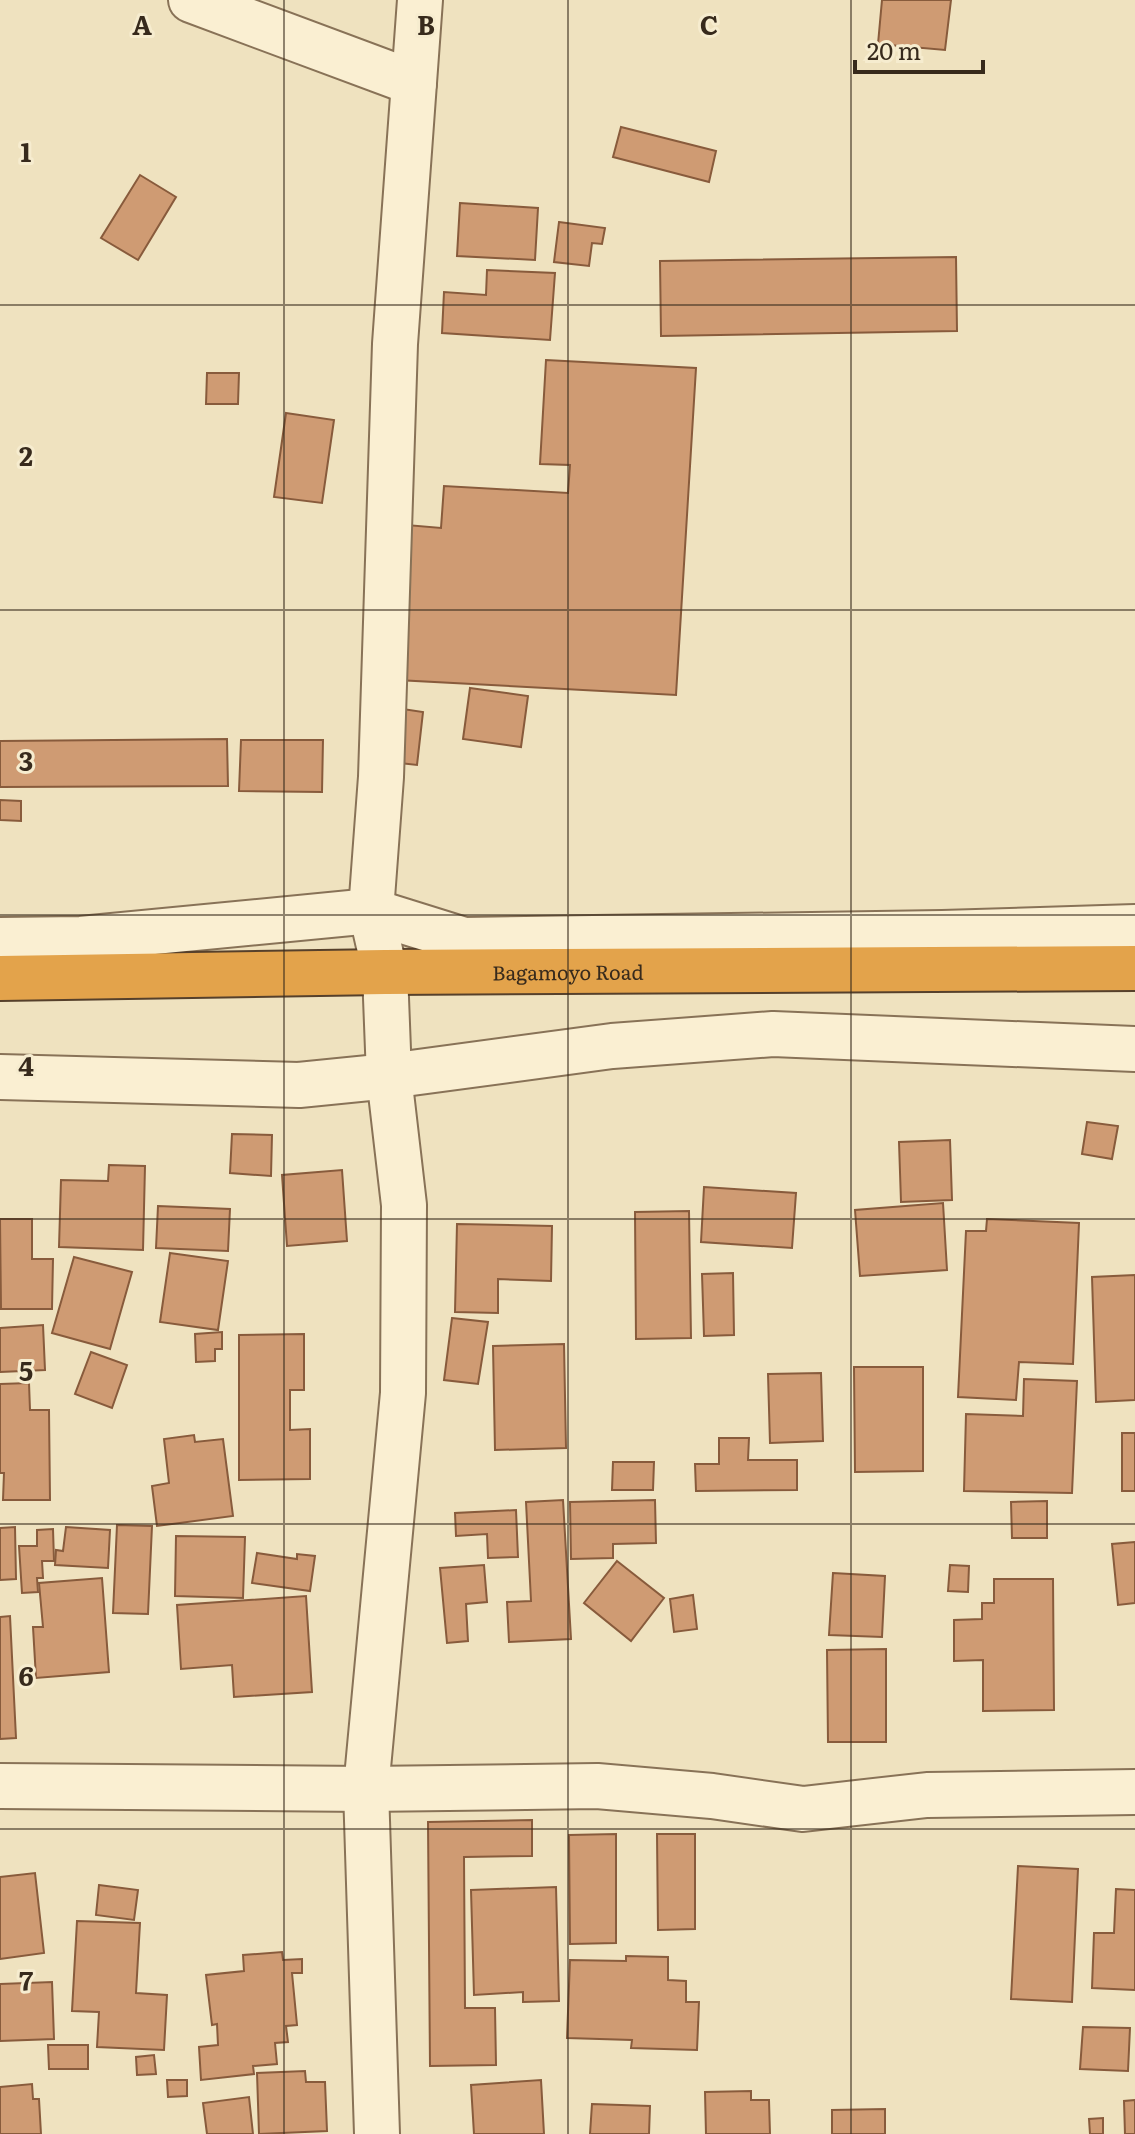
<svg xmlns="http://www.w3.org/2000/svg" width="1135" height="2134" viewBox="0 0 1135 2134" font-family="Literata,serif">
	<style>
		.building { fill: #cf9b73; stroke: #885b3c; stroke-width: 2 }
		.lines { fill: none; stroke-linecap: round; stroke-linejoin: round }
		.minor-casing { stroke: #887257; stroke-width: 48 }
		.highway-casing { stroke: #56402b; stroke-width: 48 }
		.minor { stroke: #faefd2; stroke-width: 44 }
		.highway { stroke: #e3a34b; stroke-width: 44 }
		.grid { fill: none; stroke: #372a1c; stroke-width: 2; stroke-opacity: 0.55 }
		.labels { text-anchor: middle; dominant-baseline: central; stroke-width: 6; stroke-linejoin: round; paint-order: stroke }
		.street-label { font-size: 20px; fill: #372a1c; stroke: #f6eccf }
		.grid-label { font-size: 26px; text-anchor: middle; font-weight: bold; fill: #372a1c; stroke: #f6eccf; stroke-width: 6; stroke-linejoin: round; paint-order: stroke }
	</style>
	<rect width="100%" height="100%" fill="#efe2bf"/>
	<g class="building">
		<path d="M882,0H951L945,50L878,44Z"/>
		<path d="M621,127L716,151L709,182L613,157Z"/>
		<path d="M140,175L176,197L138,260L101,238Z"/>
		<path d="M460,203L538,208L535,260L457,256Z"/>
		<path d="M559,222L605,228L602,244L592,243L589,266L554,262Z"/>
		<path d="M956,257L957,331L661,336L660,261Z"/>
		<path d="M487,270L555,273L550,340L442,333L444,292L486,295Z"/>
		<path d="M546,360L696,368L676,695L397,680L407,525L441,528L444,486L568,493L570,465L540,464Z"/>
		<path d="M207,373H239L238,404H206Z"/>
		<path d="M286,413L334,420L322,503L274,497Z"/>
		<path d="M470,688L528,696L521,747L463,739Z"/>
		<path d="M396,708L423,712L417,765L391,762Z"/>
		<path d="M227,739L228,786L0,787V741Z"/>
		<path d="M241,740H323L322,792L239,791Z"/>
		<path d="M0,800L21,801V821L0,820Z"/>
		<path d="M1087,1122L1118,1126L1112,1159L1082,1154Z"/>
		<path d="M232,1134L272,1135L271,1176L230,1173Z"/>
		<path d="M950,1140L952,1200L901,1202L899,1142Z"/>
		<path d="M109,1165L145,1166L143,1250L59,1247L61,1180L108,1181Z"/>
		<path d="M342,1170L347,1241L287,1246L282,1175Z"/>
		<path d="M704,1187L796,1193L792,1248L701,1242Z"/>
		<path d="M943,1203L947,1270L860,1276L855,1210Z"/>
		<path d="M158,1206L230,1209L228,1251L156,1248Z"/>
		<path d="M689,1211L691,1338L636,1339L635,1212Z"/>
		<path d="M0,1219H32V1259H53L52,1309H1Z"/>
		<path d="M987,1219L1079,1223L1073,1364L1019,1362L1016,1400L958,1397L966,1231H986Z"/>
		<path d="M457,1224L552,1226L551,1281L498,1279V1313L455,1312Z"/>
		<path d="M170,1253L228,1261L218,1330L160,1322Z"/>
		<path d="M74,1257L132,1272L110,1349L52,1333Z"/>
		<path d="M733,1273L734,1335L704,1336L702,1274Z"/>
		<path d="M1135,1275V1400L1096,1402L1092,1277Z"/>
		<path d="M452,1318L488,1322L478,1384L444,1380Z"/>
		<path d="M43,1325L45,1370L0,1372V1328Z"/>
		<path d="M222,1332V1349H215V1361L196,1362L195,1334Z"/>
		<path d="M304,1334V1390H290V1430L310,1429V1479L239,1480V1335Z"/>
		<path d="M564,1344L566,1448L495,1450L493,1346Z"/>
		<path d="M91,1352L127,1365L112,1408L75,1394Z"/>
		<path d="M854,1367H923V1471L855,1472Z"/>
		<path d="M821,1373L823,1441L770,1443L768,1374Z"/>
		<path d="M1024,1379L1077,1381L1072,1493L964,1491L966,1414L1023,1416Z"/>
		<path d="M29,1383L30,1410H49L50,1500H3L4,1473H0V1384Z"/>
		<rect x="1122" y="1433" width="13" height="58"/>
		<path d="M194,1435L195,1442L223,1439L233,1516L157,1526L152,1486L169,1483L164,1439Z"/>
		<path d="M719,1438H749L748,1460H797V1490L696,1491L695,1464H719Z"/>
		<path d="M613,1462H654L653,1490H612Z"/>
		<path d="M563,1500L571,1639L509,1642L507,1602L531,1601L526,1502Z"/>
		<path d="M655,1500L656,1543L613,1544V1558L571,1559L570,1502Z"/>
		<path d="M1047,1501V1538H1012L1011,1502Z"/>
		<path d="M516,1510L518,1557L488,1558L487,1534L456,1536L455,1513Z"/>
		<path d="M117,1525L152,1526L148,1614L113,1613Z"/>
		<path d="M15,1527L16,1579L0,1580V1528Z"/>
		<path d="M66,1527L110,1530L108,1568L55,1565L56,1550L63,1551Z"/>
		<path d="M53,1529L54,1561H42L43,1578H37L38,1592L22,1593L19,1546H37V1530Z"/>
		<path d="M176,1536L245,1537L243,1598L175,1596Z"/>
		<path d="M1135,1542V1603L1118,1605L1112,1544Z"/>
		<path d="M257,1553L297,1559V1554L315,1556L310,1591L252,1583Z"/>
		<path d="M617,1561L664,1598L631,1641L584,1603Z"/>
		<path d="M484,1565L487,1602L466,1604L468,1641L447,1643L440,1568Z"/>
		<path d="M950,1565L969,1566L968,1592L948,1591Z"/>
		<path d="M833,1573L885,1576L882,1637L829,1635Z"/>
		<path d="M102,1578L109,1672L36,1678L33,1627H43L39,1583Z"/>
		<path d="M994,1579H1053L1054,1710L983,1711V1660L954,1661V1620L982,1619V1603H994Z"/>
		<path d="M693,1595L697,1629L674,1632L670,1599Z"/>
		<path d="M306,1596L312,1692L234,1697L232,1665L181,1669L177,1605Z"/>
		<path d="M10,1616L16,1738L0,1739V1617Z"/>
		<path d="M886,1649V1742H828L827,1650Z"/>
		<path d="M532,1820V1856L464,1857L465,2008H495L496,2065L430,2066L428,1822Z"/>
		<path d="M616,1834V1943L570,1944L569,1835Z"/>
		<path d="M657,1834H695V1929L658,1930Z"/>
		<path d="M1018,1866L1078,1869L1072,2002L1011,1999Z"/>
		<path d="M35,1873L44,1953L0,1959V1877Z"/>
		<path d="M99,1885L138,1890L134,1920L96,1915Z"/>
		<path d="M556,1887L559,2001L523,2002V1992L474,1995L471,1890Z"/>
		<path d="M1116,1889L1135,1890V1990L1092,1988L1094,1933H1114Z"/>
		<path d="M77,1921L140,1923L136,1993L167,1995L164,2050L97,2047L99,2012L72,2011Z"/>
		<path d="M282,1952L283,1960L302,1959V1973H292L297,2025L286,2026L288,2042L275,2043L277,2064L253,2066L254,2074L201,2080L199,2047L218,2045L217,2024L212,2025L206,1975L244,1971L243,1955Z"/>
		<path d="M626,1956L668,1957V1980L686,1981V2002H699L697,2050L631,2048L632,2040L567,2038L570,1960L626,1961Z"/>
		<path d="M52,1982L54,2039L0,2041V1984Z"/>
		<path d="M1083,2027L1130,2028L1128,2071L1080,2069Z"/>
		<path d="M48,2045H88V2069H49Z"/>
		<path d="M154,2055L156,2074L137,2075L136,2057Z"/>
		<path d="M305,2071L306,2082H325L327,2131L259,2134L257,2073Z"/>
		<path d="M167,2080H187V2096L168,2097Z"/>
		<path d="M541,2080L544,2134H474L471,2085Z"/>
		<path d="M32,2084L33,2099H39L41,2134H0V2087Z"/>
		<path d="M751,2091V2100H769L770,2134H706L705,2092Z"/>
		<path d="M249,2097L253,2134H207L203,2103Z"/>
		<path d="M1135,2100V2134H1125L1124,2101Z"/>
		<path d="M592,2104L650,2106L649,2134H590Z"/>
		<path d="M885,2109V2134H832V2110Z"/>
		<path d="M1103,2118V2134H1090L1089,2119Z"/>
	</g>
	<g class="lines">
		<g class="minor-casing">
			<g id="minor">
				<path d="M191,0L414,83"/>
				<path d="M0,940L81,939L371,911L464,940L942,933L1135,927"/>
				<path d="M0,1077L299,1085L389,1076L612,1046L773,1034L1135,1049"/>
				<path d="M0,1786L366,1789L597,1786L712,1796L803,1809L927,1795L1135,1792"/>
				<path d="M377,2134L366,1789L403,1393L404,1205L389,1076L385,972L371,911L381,777L395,344L420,0"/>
			</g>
		</g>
		<g class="highway-casing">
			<g id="highway">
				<path id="s1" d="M0,978L385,972L1135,968"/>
			</g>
		</g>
		<use href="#minor" class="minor"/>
		<use href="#highway" class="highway"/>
	</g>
	<path class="grid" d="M284,0V2134M568,0V2134M851,0V2134M0,305H1135M0,610H1135M0,915H1135M0,1219H1135M0,1524H1135M0,1829H1135"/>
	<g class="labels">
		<g class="street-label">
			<text stroke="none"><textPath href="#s1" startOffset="568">Bagamoyo Road</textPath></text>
		</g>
	</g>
	<g class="grid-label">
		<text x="142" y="35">A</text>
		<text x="426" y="35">B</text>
		<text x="709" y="35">C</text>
		<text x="26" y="162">1</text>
		<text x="26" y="466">2</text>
		<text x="26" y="771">3</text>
		<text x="26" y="1076">4</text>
		<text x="26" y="1381">5</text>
		<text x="26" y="1686">6</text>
		<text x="26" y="1991">7</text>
	</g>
	<path d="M855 60v12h128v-12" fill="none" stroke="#372a1c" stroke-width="4"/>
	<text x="867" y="60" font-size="24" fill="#372a1c" stroke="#f6eccf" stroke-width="6" paint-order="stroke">20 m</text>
</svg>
